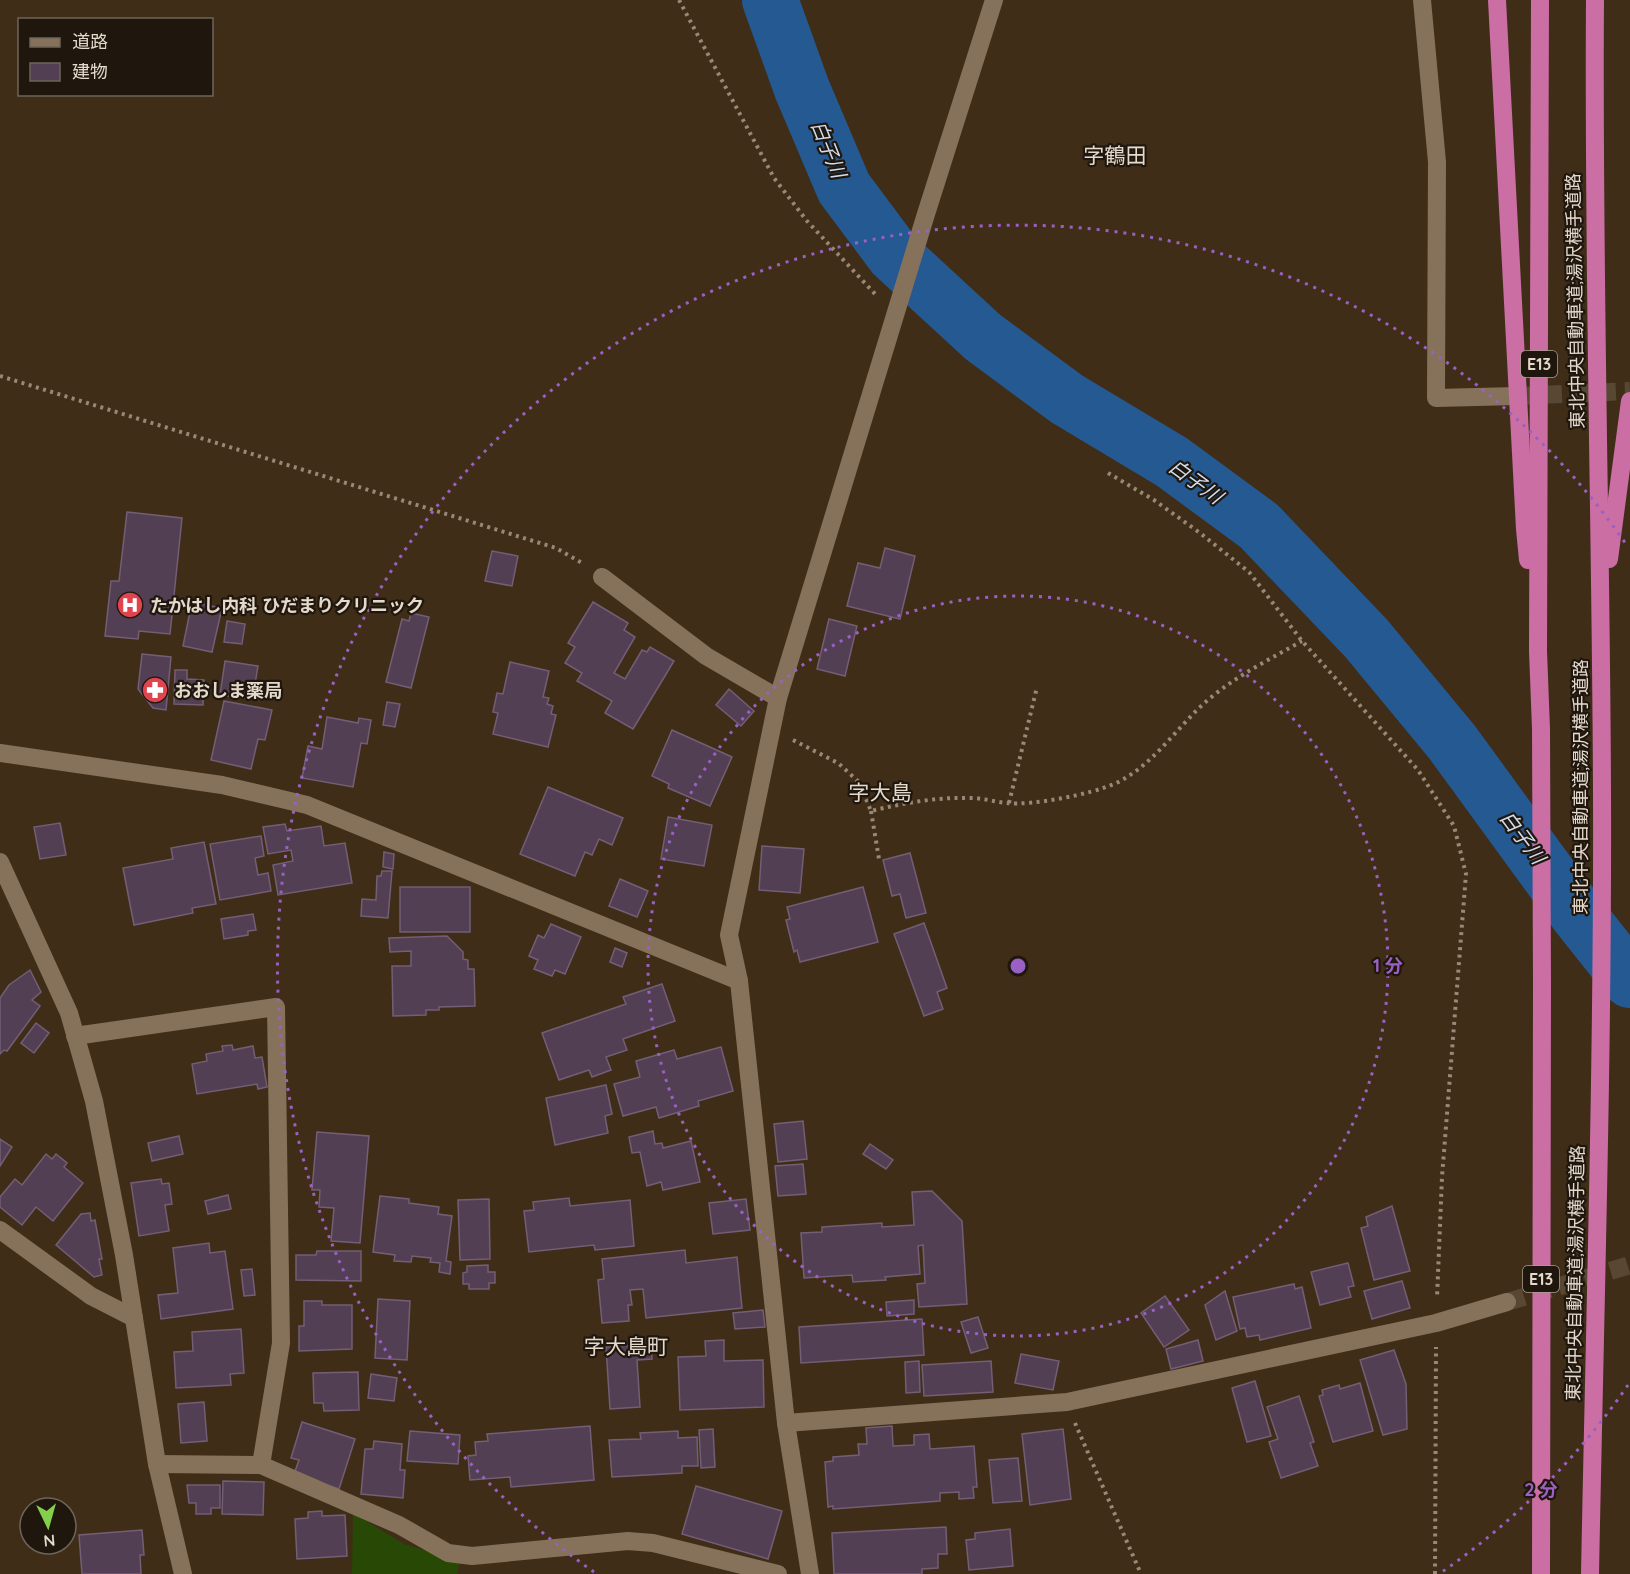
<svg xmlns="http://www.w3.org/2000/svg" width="1630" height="1574" viewBox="0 0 1630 1574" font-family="Quicksand,'Noto Sans JP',sans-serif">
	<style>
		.green { fill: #284805 }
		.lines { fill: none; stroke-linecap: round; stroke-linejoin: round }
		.river { stroke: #255992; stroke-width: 56 }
		.building { fill: #523f54; stroke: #735e75; stroke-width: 1.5 }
		.minor-tunnel { stroke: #584733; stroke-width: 18; stroke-dasharray: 18 9; stroke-linecap: butt }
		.path { stroke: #978877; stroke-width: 4; stroke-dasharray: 3 4.5; stroke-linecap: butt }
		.minor { stroke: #86725a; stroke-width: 18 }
		.highway { stroke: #ca6ea3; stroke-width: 18 }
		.ring { fill: none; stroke: #9b60c3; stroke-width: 3; stroke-dasharray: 3 6 }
		.labels { text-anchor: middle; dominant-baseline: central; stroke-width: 4.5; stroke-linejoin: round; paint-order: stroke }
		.shield { fill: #1f170e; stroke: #aa9f93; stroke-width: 1.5 }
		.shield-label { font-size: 16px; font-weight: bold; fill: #e5d9cc }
		.street-label { font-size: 18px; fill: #e5d9cc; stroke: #1f170e }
		.poi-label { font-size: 18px; font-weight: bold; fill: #e5d9cc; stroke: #1f170e; text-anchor: start }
		.water-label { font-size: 20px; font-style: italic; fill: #cfddee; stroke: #1f170e }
		.quarter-label { font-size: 21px; fill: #e5d9cc; stroke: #1f170e }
		.centre { fill: #9b60c3; stroke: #1f170e; stroke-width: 3 }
		.ring-label { font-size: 18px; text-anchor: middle; font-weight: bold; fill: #9b60c3; stroke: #1f170e; stroke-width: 4.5; stroke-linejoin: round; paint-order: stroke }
	</style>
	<rect width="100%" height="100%" fill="#3f2d18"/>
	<path class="green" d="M353,1513L404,1544L460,1561L457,1574H352Z"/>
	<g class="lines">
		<path class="river" d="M770,0L802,89L844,188L894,255L983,337L1067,399L1172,462L1259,526L1366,638L1452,742L1576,912L1630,980"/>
	</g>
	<g class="building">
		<path d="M127,512L182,518L170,634L139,631L138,639L105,636L111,581H119Z"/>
		<path d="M885,548L915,556L900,619L847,606L858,563L880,568Z"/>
		<path d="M492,551L518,556L512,586L485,581Z"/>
		<path d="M192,602L222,608L212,652L183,646Z"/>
		<path d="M593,602L628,623L624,630L635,637L614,673L625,679L642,650L647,652L650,647L674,661L633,729L605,713L612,701L577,681L582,673L565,663L575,647L568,643Z"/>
		<path d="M411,613L429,617L411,688L386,682L402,619L409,621Z"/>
		<path d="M829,619L857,626L845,676L817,669Z"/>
		<path d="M227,621L245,624L242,644L224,642Z"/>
		<path d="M142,654L171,657L166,710L153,708L138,689Z"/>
		<path d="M225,661L258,666L254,690L265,691L263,700L220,695Z"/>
		<path d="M510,662L549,671L543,697L549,698L547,704L553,706L551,714L556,715L548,747L493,734L498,713L493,712L497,693L503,694Z"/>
		<path d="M175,670H187V679L204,680L203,705L174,704Z"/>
		<path d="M729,689L754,711L741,726L716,705Z"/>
		<path d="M224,701L272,710L265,740L258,739L251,769L211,760Z"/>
		<path d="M387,702L400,704L395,727L383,725Z"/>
		<path d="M327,717L358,723L359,718L371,720L367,744L361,743L353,787L302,778L308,746L322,749Z"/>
		<path d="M672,730L732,757L710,806L668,788L669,784L652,776Z"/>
		<path d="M548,787L623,818L612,845L599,839L592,855L585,852L575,876L520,854Z"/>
		<path d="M668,817L712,825L704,866L661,859Z"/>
		<path d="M60,823L66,855L40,859L34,827Z"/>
		<path d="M285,824L287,831L321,826L324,846L345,843L352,883L278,895L273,865L293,861L291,850L268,854L263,827Z"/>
		<path d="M261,836L264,856L255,858L258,875L268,873L271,891L220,900L210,844Z"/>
		<path d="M204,842L216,904L192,908L193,913L134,925L123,868L173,859L171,848Z"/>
		<path d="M762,846L804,849L800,893L759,890Z"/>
		<path d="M384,852L394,854L393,869L383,867Z"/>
		<path d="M910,853L926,913L906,918L900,894L892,896L883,860Z"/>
		<path d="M382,871H392L388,918L361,916L362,899L376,900L377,876H381Z"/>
		<path d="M620,879L648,891L637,917L609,906Z"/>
		<rect x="400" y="887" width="70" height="45"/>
		<path d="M863,887L878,942L800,962L797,950L794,952L786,920L790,919L787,907Z"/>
		<path d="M253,914L256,930L248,931V935L224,939L221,919Z"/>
		<path d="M924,923L947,988L937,992L943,1009L924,1016L894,934Z"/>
		<path d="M551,924L581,937L565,974L555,970L552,976L534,969L538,960L529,956L538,935L544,938Z"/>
		<path d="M447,936L463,952V959L468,960V969H474L475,1006L439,1007V1010H426V1015L393,1016L392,966H411V951L390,952L389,938Z"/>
		<path d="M615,948L627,953L622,967L610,962Z"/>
		<path d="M30,970L41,992L32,1000L40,1006L7,1051L4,1050L0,1054V998L9,985Z"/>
		<path d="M662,984L675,1021L623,1039L627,1050L606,1057L611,1070L592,1077L589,1070L559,1080L542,1033L626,1004L623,997Z"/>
		<path d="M36,1023L49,1033L34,1053L21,1043Z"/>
		<path d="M232,1045L233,1050L253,1046L255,1058L262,1057L267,1087L258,1089L257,1084L197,1094L192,1064L207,1061L206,1054L223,1051L222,1046Z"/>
		<path d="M721,1047L733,1091L698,1101L699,1106L659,1118L656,1107L623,1116L614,1084L640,1077L636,1061L674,1050L677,1059Z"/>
		<path d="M606,1085L612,1114L605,1116L608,1133L555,1145L546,1098Z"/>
		<path d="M803,1121L807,1159L778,1162L774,1124Z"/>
		<path d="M653,1131L655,1144L662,1143L663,1148L691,1141L700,1182L663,1190L661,1182L647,1186L640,1152L632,1153L629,1137Z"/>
		<path d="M317,1132L369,1136L360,1243L331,1241L334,1208L319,1207L320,1190H312Z"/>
		<path d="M179,1136L183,1154L152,1161L148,1143Z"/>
		<path d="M0,1139L12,1147L0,1166Z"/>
		<path d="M870,1144L893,1160L886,1169L863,1154Z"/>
		<path d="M46,1154L52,1159L56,1154L67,1163L64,1167L83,1183L53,1221L36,1207L22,1225L0,1207V1197L15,1179L22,1185Z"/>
		<path d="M803,1164L806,1194L778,1196L775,1166Z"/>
		<path d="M161,1179L162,1184L169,1183L172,1204L165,1205L169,1231L139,1236L131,1183Z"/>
		<path d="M932,1191L962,1221L967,1304L919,1307L917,1284L925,1283L923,1245L918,1246L920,1274L885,1277L886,1280L853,1282L852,1275L804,1278L801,1233L822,1232V1227L882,1223V1227L914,1225L912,1192Z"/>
		<path d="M228,1195L231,1209L208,1214L205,1201Z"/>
		<path d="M380,1196L409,1199V1203L439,1207L438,1214L452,1216L446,1261L451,1262L450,1274L439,1272L440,1263L430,1262L431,1258L412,1256L411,1262L394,1261L395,1255L373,1252Z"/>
		<path d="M569,1198L570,1206L630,1200L634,1246L595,1250L594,1245L529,1252L524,1211L534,1210L533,1202Z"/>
		<path d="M489,1199L490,1259L460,1260L458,1200Z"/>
		<path d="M746,1199L750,1230L713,1234L709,1203Z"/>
		<path d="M1392,1206L1410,1271L1374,1280L1361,1228L1368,1226L1366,1217Z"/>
		<path d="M90,1213L91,1221L95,1220L102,1259H99L102,1275L94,1277L56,1245L81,1214Z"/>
		<path d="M209,1243L210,1253L225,1251L233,1309L161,1319L158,1295L178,1293L173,1248Z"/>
		<path d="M685,1250L686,1263L737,1257L742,1308L646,1318L643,1289L630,1290L632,1305H628L629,1321L602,1323L598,1280L604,1279L602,1259Z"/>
		<path d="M317,1251H361V1281L296,1280V1255H316Z"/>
		<path d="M1348,1263L1354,1286L1348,1287L1351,1297L1320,1305L1311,1272Z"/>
		<path d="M488,1265V1272H495V1283H489V1289H469V1284H463V1273L467,1272V1266Z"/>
		<path d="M252,1269L255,1295L244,1296L241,1270Z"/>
		<path d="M1402,1281L1410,1308L1372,1319L1364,1291Z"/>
		<path d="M1294,1284L1295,1289L1302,1287L1311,1328L1260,1340L1259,1335L1247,1337L1245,1328L1240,1329L1233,1297Z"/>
		<path d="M1225,1291L1237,1331L1216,1340L1205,1305Z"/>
		<path d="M1165,1296L1189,1330L1164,1347L1141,1313Z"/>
		<path d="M378,1299L410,1301L407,1360L375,1358Z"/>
		<path d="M914,1300V1314L887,1316L886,1302Z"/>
		<path d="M304,1301H322V1305H352V1349L299,1351V1326H304Z"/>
		<path d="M763,1310L765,1327L735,1329L733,1313Z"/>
		<path d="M978,1317L988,1348L971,1353L961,1322Z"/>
		<path d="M922,1319L924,1355L801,1363L799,1327Z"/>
		<path d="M241,1329L244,1373L230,1374L231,1385L176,1388L174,1352L193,1351L192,1332Z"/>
		<path d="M724,1340V1361L763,1360L764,1407L680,1410L678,1357L706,1356L705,1341Z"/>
		<path d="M1198,1340L1203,1361L1171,1369L1166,1349Z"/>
		<path d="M651,1344L652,1359L637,1360L640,1407L610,1409L606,1347Z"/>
		<path d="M1394,1350L1406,1384L1407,1429L1383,1435L1360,1360Z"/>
		<path d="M1021,1354L1059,1361L1053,1390L1015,1383Z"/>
		<path d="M919,1361L920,1392L906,1393L905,1362Z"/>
		<path d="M991,1361L993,1392L924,1396L922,1365Z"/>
		<path d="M358,1372L359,1410L324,1411L323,1403H314L313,1373Z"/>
		<path d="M371,1374L397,1378L394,1401L368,1398Z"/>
		<path d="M1255,1381L1271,1436L1247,1442L1232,1388Z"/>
		<path d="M1360,1383L1373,1431L1333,1442L1319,1396L1323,1395L1322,1390L1339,1385L1340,1389Z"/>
		<path d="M1299,1396L1314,1442L1310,1443L1318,1466L1281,1478L1269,1442L1278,1439L1267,1407Z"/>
		<path d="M204,1402L207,1441L181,1443L178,1404Z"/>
		<path d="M302,1422L355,1439L339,1489L294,1474L299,1460L291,1458Z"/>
		<path d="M590,1426L594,1480L511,1487L510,1477L470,1480L468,1456L476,1455L475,1442L488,1441L487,1434Z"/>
		<path d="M892,1426L893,1446L914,1445V1435L929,1434L930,1449L974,1446L977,1487H973L974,1498L959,1499V1492L940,1493V1501L833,1509V1506L828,1507L825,1462L833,1461V1457L859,1455L858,1444H867L866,1428Z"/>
		<path d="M713,1429L715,1467L701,1468L699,1430Z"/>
		<path d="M1063,1429L1071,1499L1030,1505L1022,1434Z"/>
		<path d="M410,1431L460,1435L458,1464L407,1461Z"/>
		<path d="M678,1431V1438L697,1437L698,1466H682V1473L612,1477L609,1440L641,1439L640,1433Z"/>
		<path d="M374,1441L402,1444L400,1470H405L403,1498L361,1494L365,1449H373Z"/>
		<path d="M1018,1458L1022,1501L993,1503L989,1460Z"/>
		<path d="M223,1481L264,1482L263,1515L222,1514Z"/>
		<path d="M187,1485H220V1508H211V1514H196V1503H189Z"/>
		<path d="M696,1486L782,1511L768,1559L682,1534Z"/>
		<path d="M322,1511V1516L345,1515L347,1556L297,1559L295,1519L308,1518V1512Z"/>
		<path d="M946,1527L947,1554H938V1568L922,1569V1574H834L832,1533Z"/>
		<path d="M1010,1529L1013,1566L969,1570L966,1540L975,1539V1533Z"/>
		<path d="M142,1530L144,1555H140L141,1574H82L79,1535Z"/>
	</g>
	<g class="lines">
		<g class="minor-tunnel">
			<path d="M1517,396L1630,391"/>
			<path d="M1507,1302L1630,1265"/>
		</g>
		<g class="path">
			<path d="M679,0L774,178L807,221L877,296"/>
			<path d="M0,376L556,548L584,564"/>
			<path d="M1108,473L1154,500L1200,533L1249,572L1302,641L1418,770L1454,826L1466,874L1442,1177L1437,1298"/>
			<path d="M793,740L838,763L859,782L871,811C904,803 936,797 971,798C983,798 995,802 1007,803C1032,806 1091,794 1114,784C1154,766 1177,726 1209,699C1238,675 1270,659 1302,641"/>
			<path d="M1009,803L1037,687"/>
			<path d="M871,811L879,859"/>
			<path d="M1075,1423L1141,1574"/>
			<path d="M1435,1574L1436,1347"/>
		</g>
		<g class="minor">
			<path d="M1422,0L1437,162L1436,398L1517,396"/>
			<path d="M602,577L706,656L778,698"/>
			<path d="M0,753L222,785L307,805L739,981"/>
			<path d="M0,862L69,1013L94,1101L124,1255L157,1464L183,1574"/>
			<path d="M75,1036L276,1007L281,1343L261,1465L157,1464"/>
			<path d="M0,1230L91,1296L134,1318"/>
			<path d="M786,1423L1067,1402L1436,1323L1507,1302"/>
			<path d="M261,1465L399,1525L448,1553L472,1556L628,1541L653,1543L778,1574"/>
			<path d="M810,1574L786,1423L739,981L729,935L778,698L926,214L994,0"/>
		</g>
		<g class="highway">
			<path d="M1497,0L1525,529L1528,560"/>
			<path d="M1540,0L1538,651L1541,729L1542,985L1541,1574"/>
			<path d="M1609,559L1630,401"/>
			<path d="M1590,1574C1595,1313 1603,1052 1602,791C1601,527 1593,264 1595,0"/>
		</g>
	</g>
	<g class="ring">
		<circle cx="1018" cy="966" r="370"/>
		<path d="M1628 1385A740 740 0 0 1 1442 1572M594 1572A740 740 0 1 1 1628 547"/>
	</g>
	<defs>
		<g id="hospital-disc" transform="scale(1.35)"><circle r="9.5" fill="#e0444e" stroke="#1f170e"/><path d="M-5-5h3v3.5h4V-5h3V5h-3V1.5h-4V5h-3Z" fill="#fff"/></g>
		<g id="pharmacy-disc" transform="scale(1.35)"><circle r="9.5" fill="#e0444e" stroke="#1f170e"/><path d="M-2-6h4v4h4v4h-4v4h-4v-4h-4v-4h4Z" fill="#fff"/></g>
	</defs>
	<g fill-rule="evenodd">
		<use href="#hospital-disc" x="130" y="605"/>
		<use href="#pharmacy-disc" x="155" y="690"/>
	</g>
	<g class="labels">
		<g class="shield">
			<rect x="1521" y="351" width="36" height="26" rx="4.5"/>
			<rect x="1523" y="1266" width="36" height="26" rx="4.5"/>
		</g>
		<g class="shield-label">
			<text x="1539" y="364">E13</text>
			<text x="1541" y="1279">E13</text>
		</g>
		<g class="street-label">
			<text transform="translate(1575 301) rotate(-91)">東北中央自動車道;湯沢横手道路</text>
			<text transform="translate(1580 787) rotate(-90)">東北中央自動車道;湯沢横手道路</text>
			<text transform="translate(1575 1273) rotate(-89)">東北中央自動車道;湯沢横手道路</text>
		</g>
		<g class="poi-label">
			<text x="150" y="605">たかはし内科 ひだまりクリニック</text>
			<text x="174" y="690">おおしま薬局</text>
		</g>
		<g class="water-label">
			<text transform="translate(829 149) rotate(68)">白子川</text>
			<text transform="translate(1196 481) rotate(36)">白子川</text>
			<text transform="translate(1523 837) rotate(53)">白子川</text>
		</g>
		<g class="quarter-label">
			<text x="1115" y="155">字鶴田</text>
			<text x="880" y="792">字大島</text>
			<text x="626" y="1346">字大島町</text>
		</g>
	</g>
	<circle cx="1018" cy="966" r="9" class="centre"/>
	<g class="ring-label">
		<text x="1388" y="972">1 分</text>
		<text x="1541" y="1496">2 分</text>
	</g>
	<rect x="18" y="18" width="195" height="78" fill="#1f170e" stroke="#6e655a" stroke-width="1.5"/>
	<rect x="30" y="38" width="30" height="9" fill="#86725a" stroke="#6e655a" stroke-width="1.5"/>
	<text x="72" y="48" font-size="18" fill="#e5d9cc">道路</text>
	<rect x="30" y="63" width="30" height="18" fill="#523f54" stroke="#6e655a" stroke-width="1.5"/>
	<text x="72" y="78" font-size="18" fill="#e5d9cc">建物</text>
	<g transform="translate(48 1526) rotate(175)"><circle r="28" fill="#1f170e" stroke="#6e655a" stroke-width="1.5"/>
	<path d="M0-4.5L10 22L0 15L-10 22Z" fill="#84d04d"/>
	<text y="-9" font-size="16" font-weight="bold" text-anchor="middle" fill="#e5d9cc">N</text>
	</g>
</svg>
